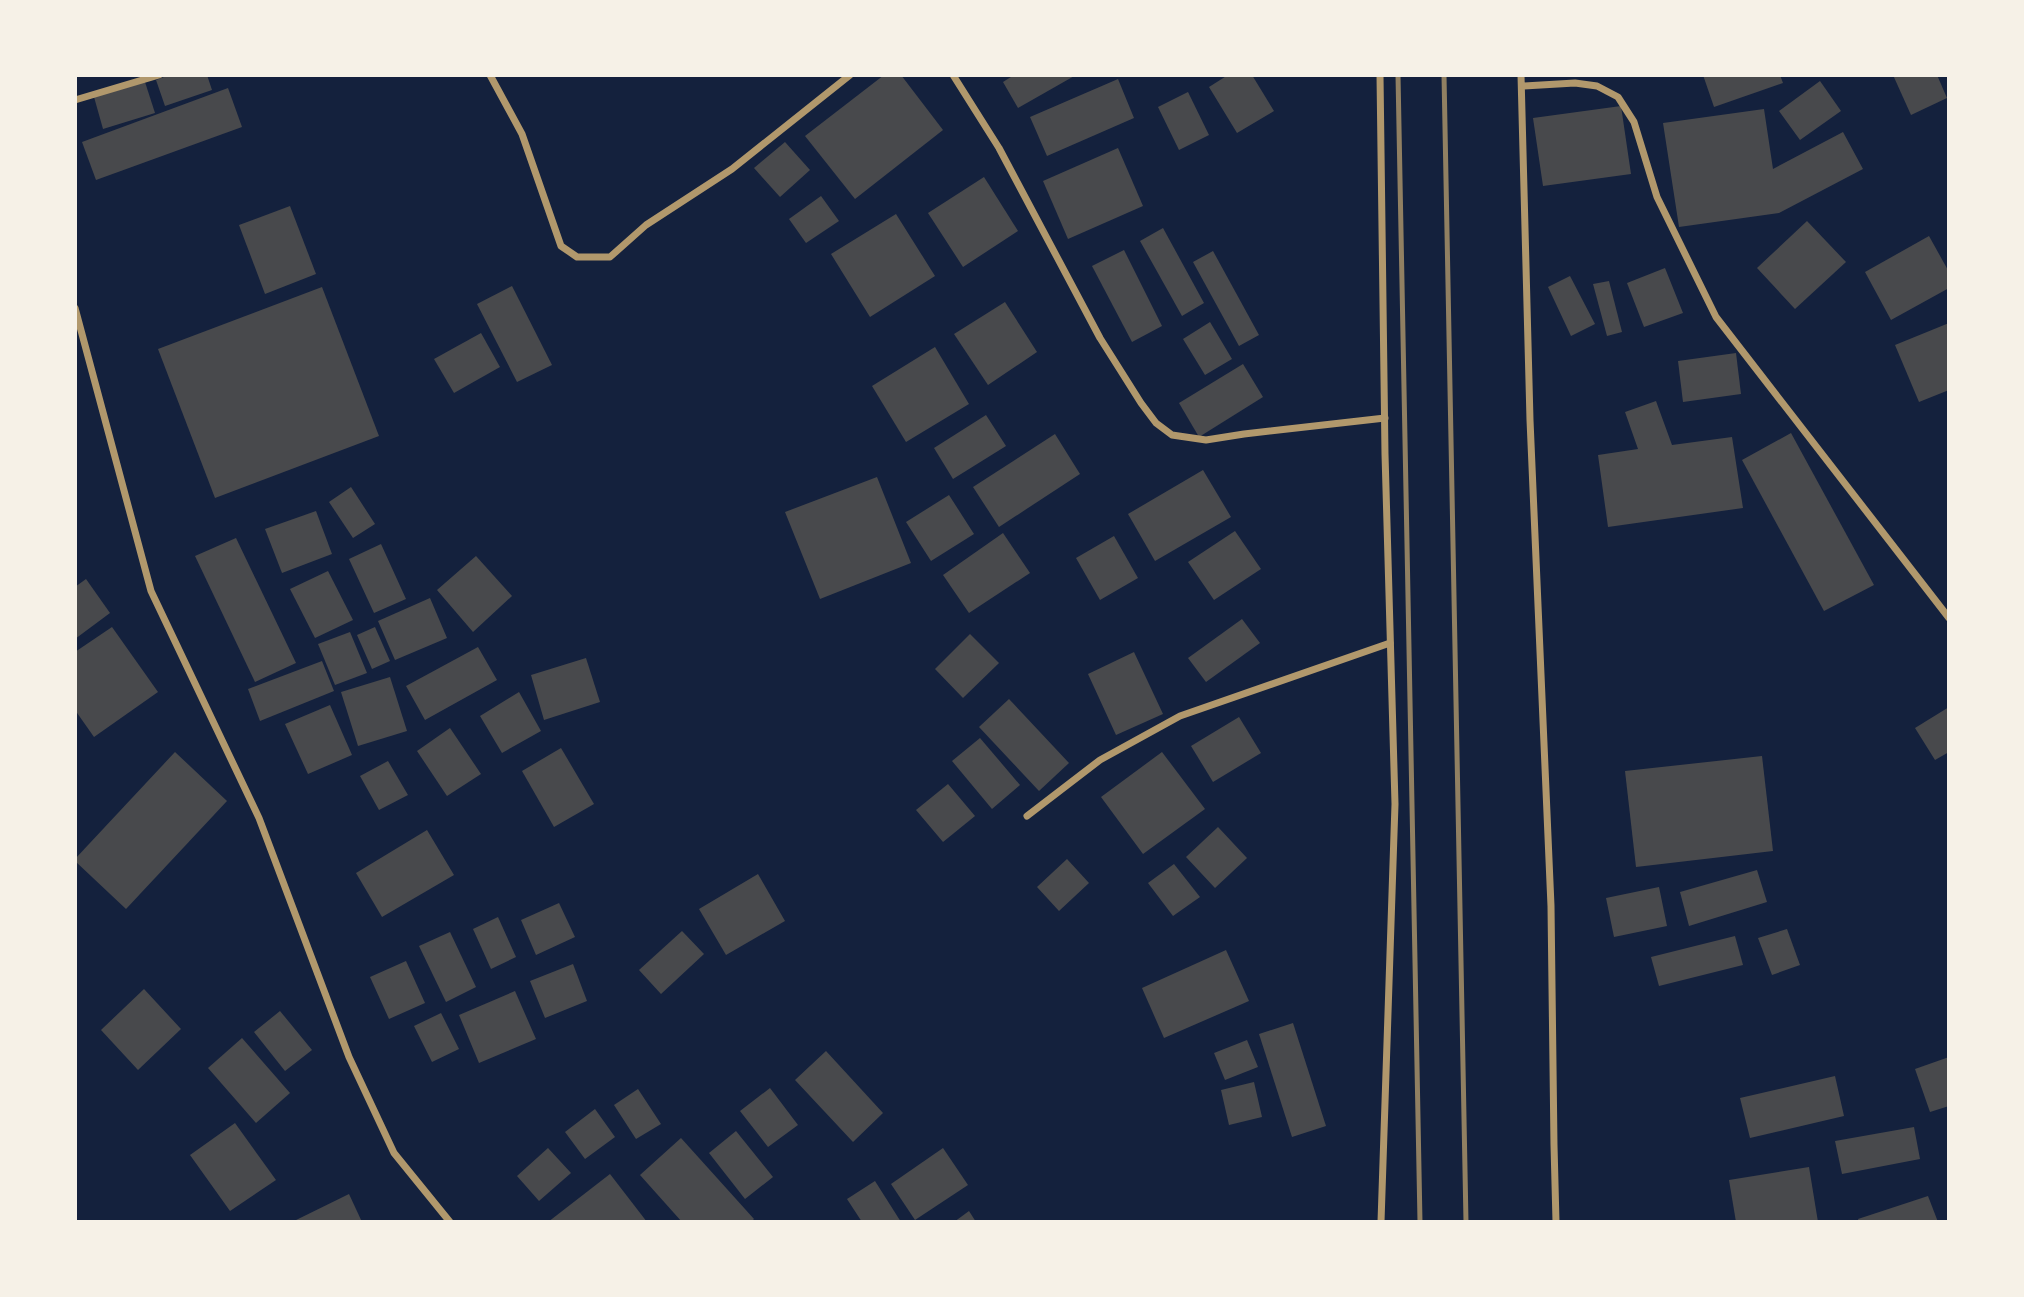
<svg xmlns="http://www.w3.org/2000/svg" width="2024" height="1297" viewBox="0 0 2024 1297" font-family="'Alegreya Sans',sans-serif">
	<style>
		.building { fill: #48494c }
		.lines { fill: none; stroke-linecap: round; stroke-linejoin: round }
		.minor { stroke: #b1986c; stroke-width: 7 }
		.rail { stroke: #918062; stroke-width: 5 }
	</style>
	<rect width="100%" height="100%" fill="#14213d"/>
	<g class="building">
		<path d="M169,75H207L212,90L165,106L156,80Z"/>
		<path d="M884,75H901L943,130L855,199L805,136Z"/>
		<path d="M1014,75H1076L1018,108L1003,82Z"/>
		<path d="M1228,75H1252L1274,111L1237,133L1209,87Z"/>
		<path d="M1703,75H1780L1783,83L1714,107Z"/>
		<path d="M1893,75H1937L1947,98L1911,115Z"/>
		<path d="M1118,79L1134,118L1047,156L1030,117Z"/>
		<path d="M1820,81L1841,111L1800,140L1779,111Z"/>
		<path d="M145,82L155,113L103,129L94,97Z"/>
		<path d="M228,88L242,127L96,180L82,142Z"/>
		<path d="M1188,92L1209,135L1179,150L1158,107Z"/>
		<path d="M1621,106L1631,174L1543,186L1533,118Z"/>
		<path d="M1764,109L1773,169L1843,132L1863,169L1779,213L1679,227L1663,123Z"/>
		<path d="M785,142L810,170L780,197L754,168Z"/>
		<path d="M1118,148L1143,206L1068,239L1043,181Z"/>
		<path d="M984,177L1018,231L963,267L928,213Z"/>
		<path d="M821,196L839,221L806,243L789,219Z"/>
		<path d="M290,206L316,274L265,294L239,225Z"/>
		<path d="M896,214L935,276L870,317L831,254Z"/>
		<path d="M1807,221L1846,262L1795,309L1757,268Z"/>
		<path d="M1163,228L1204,303L1182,316L1140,241Z"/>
		<path d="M1929,236L1949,272V288L1891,320L1865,272Z"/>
		<path d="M1124,250L1162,326L1132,342L1092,266Z"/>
		<path d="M1213,251L1259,335L1239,346L1193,262Z"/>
		<path d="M1665,268L1683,313L1644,327L1627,283Z"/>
		<path d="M1570,276L1595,324L1571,336L1548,287Z"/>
		<path d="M1609,281L1622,332L1607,336L1593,284Z"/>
		<path d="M512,286L552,365L517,382L477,304Z"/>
		<path d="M322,287L379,436L215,498L158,349Z"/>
		<path d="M1005,302L1037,352L988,385L954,334Z"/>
		<path d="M1210,322L1232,359L1205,375L1183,339Z"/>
		<path d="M1949,323V390L1919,402L1895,345Z"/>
		<path d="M481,333L500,367L454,393L434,359Z"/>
		<path d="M935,347L969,404L906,442L872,386Z"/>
		<path d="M1736,353L1741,394L1683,402L1678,361Z"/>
		<path d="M1243,364L1263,397L1199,437L1179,403Z"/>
		<path d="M1656,401L1672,445L1732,437L1743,508L1608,527L1598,455L1638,449L1625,412Z"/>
		<path d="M986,415L1006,446L953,479L934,448Z"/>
		<path d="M1791,433L1874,585L1824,611L1742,460Z"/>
		<path d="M1055,434L1080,474L999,527L973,487Z"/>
		<path d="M1203,470L1231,517L1155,561L1128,514Z"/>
		<path d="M877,477L911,563L820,599L785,512Z"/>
		<path d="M351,487L375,524L353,538L329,502Z"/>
		<path d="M949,495L974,534L931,561L906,522Z"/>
		<path d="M316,511L332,554L282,573L265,529Z"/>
		<path d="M1235,531L1261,569L1214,600L1188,562Z"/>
		<path d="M1003,533L1030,573L969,613L943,575Z"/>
		<path d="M1114,536L1138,578L1100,600L1076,558Z"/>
		<path d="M236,538L296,663L255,682L195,556Z"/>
		<path d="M381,544L406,599L374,613L349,559Z"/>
		<path d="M476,556L512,596L473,632L437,590Z"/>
		<path d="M328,571L353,620L315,638L290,589Z"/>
		<path d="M86,579L110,613L75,639V587Z"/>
		<path d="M430,598L447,638L395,660L378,621Z"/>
		<path d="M1242,619L1260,643L1206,682L1188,658Z"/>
		<path d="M112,627L158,692L94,737L75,710V652Z"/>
		<path d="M375,627L390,661L372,669L357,635Z"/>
		<path d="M350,632L367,673L335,685L318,644Z"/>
		<path d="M970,634L999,663L963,698L935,669Z"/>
		<path d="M478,647L497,680L425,720L406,686Z"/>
		<path d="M1134,652L1163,714L1116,735L1088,674Z"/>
		<path d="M586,658L600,702L544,720L531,675Z"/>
		<path d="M322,661L334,691L260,721L248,689Z"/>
		<path d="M390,677L407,731L358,746L341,692Z"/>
		<path d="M519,692L541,731L502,753L480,716Z"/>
		<path d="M1009,699L1069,763L1039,791L979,727Z"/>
		<path d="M330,705L352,755L308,774L285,724Z"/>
		<path d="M1949,707V752L1935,760L1915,728Z"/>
		<path d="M1239,717L1261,753L1213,782L1191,746Z"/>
		<path d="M450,728L481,774L447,796L417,751Z"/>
		<path d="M980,738L1020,785L992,809L952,761Z"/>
		<path d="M561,748L594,804L554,827L522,771Z"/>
		<path d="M175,752L227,801L126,909L75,861V859Z"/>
		<path d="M1162,752L1205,809L1143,854L1101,797Z"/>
		<path d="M1762,756L1773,851L1636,867L1625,771Z"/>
		<path d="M388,761L408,795L379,810L360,776Z"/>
		<path d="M948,784L975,816L943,842L916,810Z"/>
		<path d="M1218,827L1247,858L1215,888L1186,857Z"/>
		<path d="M427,830L454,875L382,917L356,873Z"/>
		<path d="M1067,859L1089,883L1059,911L1037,887Z"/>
		<path d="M1174,864L1200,897L1173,916L1148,883Z"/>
		<path d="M1757,870L1767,902L1689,926L1680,892Z"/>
		<path d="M758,874L785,921L726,955L699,909Z"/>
		<path d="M1659,887L1667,926L1614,937L1606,898Z"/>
		<path d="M559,903L575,937L536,955L521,920Z"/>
		<path d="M498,917L516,957L491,969L473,929Z"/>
		<path d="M1787,929L1800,965L1772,975L1758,938Z"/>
		<path d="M682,931L704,954L661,994L639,970Z"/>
		<path d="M450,932L476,987L446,1002L419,946Z"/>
		<path d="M1735,936L1743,965L1659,986L1651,957Z"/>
		<path d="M1226,950L1249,1001L1164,1038L1142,988Z"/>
		<path d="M406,961L425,1003L389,1019L370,977Z"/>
		<path d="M573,964L587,1001L545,1018L530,981Z"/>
		<path d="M144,989L181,1029L138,1070L101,1030Z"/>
		<path d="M515,991L536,1039L479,1063L459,1015Z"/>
		<path d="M280,1011L312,1050L285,1071L254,1032Z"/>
		<path d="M441,1013L459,1049L432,1062L414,1026Z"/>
		<path d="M1293,1023L1326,1126L1292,1137L1259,1034Z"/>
		<path d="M242,1038L290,1093L256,1123L208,1068Z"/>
		<path d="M1247,1040L1258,1067L1225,1080L1214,1053Z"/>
		<path d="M826,1051L883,1113L853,1142L795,1080Z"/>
		<path d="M1949,1057V1106L1930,1112L1915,1069Z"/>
		<path d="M1835,1076L1844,1116L1750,1138L1740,1098Z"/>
		<path d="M1254,1082L1262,1117L1229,1125L1221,1090Z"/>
		<path d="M770,1088L798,1125L768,1147L740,1111Z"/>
		<path d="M638,1089L661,1124L636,1139L614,1105Z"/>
		<path d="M595,1109L615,1137L585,1159L565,1132Z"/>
		<path d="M235,1123L276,1180L230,1211L190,1155Z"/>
		<path d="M1914,1127L1920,1159L1842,1174L1835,1141Z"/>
		<path d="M736,1131L773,1177L745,1199L709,1153Z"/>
		<path d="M681,1138L754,1219L751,1222H682L640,1175Z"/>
		<path d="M548,1148L571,1173L539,1201L517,1176Z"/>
		<path d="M943,1148L968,1185L915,1220L891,1184Z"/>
		<path d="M1809,1167L1818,1222H1736L1729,1180Z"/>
		<path d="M610,1174L647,1222H548Z"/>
		<path d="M875,1181L901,1222H862L847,1199Z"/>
		<path d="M349,1194L362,1222H292Z"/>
		<path d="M1928,1196L1938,1222H1859L1858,1219Z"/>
		<path d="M969,1211L976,1222H954Z"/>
	</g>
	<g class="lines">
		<g class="minor">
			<path d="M490,75L522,134L561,246L577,257H610L646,225L732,169L850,75"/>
			<path d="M953,75L999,148L1100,338L1141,403L1156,423L1172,435L1206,440L1244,434L1385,418"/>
			<path d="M1380,75L1385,454L1395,804L1381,1222"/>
			<path d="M1521,75L1530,420L1551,906L1554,1145L1556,1222"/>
			<path d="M1522,86L1575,83L1597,86L1618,97L1634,122L1657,197L1716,317L1949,618"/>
			<path d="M75,100L159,75"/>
			<path d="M75,308L151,591L259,818L349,1057L394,1153L450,1222"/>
			<path d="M1027,816L1100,760L1180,716L1390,643"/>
		</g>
		<g class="rail">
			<path d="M1398,75L1420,1222"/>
			<path d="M1444,75L1466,1222"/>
		</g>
	</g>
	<rect width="2024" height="1297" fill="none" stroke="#f6f1e7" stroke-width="154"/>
</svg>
